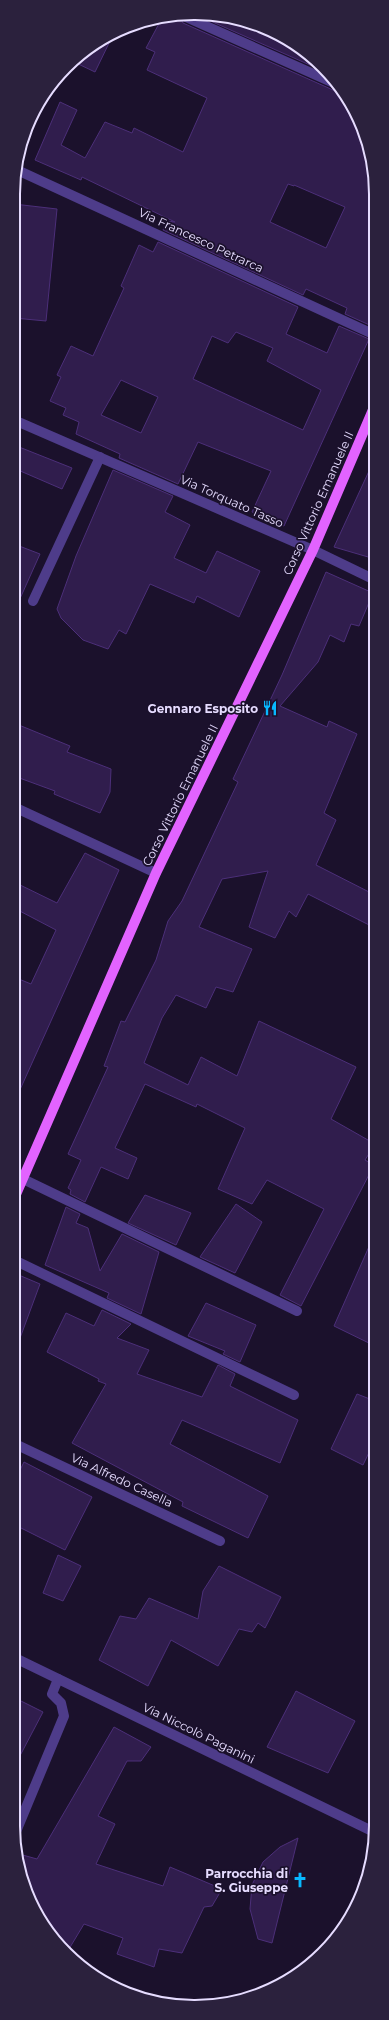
<svg xmlns="http://www.w3.org/2000/svg" width="389" height="2020" viewBox="0 0 389 2020" font-family="Montserrat,sans-serif">
	<style>
		.building { fill: #301d4d; stroke: #4c2f79; fill-rule: evenodd }
		.lines { fill: none; stroke-linecap: round; stroke-linejoin: round }
		.minor { stroke: #4e3c8a; stroke-width: 10 }
		.major { stroke: #e263ff; stroke-width: 10 }
		.labels { text-anchor: middle; dominant-baseline: central; stroke-width: 3.5; stroke-linejoin: round; paint-order: stroke }
		.street-label { font-size: 12px; fill: #e6dcff; stroke: #1b112c }
		.poi-label { font-size: 12px; font-weight: bold; fill: #e6dcff; stroke: #1b112c; text-anchor: end }
		.rim { fill: none; stroke: #e6dcff; stroke-width: 2 }
	</style>
	<rect width="100%" height="100%" fill="#1b112c"/>
	<g class="building">
		<path d="M218,15L275,32L323,66L328,73L199,16Z"/>
		<path d="M180,17L183,23L333,90L340,89L357,114L376,182V324L374,327L345,314L347,308L306,289L303,295L163,230L167,221L175,222L82,177L81,180L35,160L60,102L77,110L61,145L85,158L105,122L132,133L134,128L183,152L207,98L147,70L155,52L146,48L162,18ZM288,184L294,186V185L345,207L326,248L270,222Z"/>
		<path d="M112,37L95,72L74,62L84,51Z"/>
		<path d="M14,204L57,209L46,321L14,318Z"/>
		<path d="M158,242L298,307L286,334L327,353L339,326L369,339L284,526L252,512L271,471L198,442L178,484L119,458L120,454L76,434L79,422L63,415L66,408L50,401L61,377L57,375L71,346L93,356L124,288L121,286L139,245L153,252ZM236,332L273,348L267,361L321,390L303,430L193,379L212,336L228,343ZM121,380L158,397L141,433L101,415Z"/>
		<path d="M14,445L72,468L62,489L18,470L14,466Z"/>
		<path d="M375,458V559L334,547Z"/>
		<path d="M113,470L173,496L165,512L190,525L174,558L206,573L217,551L260,571L239,617L197,596L194,603L150,584L126,634L119,630L108,649L83,640L61,618L57,609L76,556Z"/>
		<path d="M14,544L40,554L14,612Z"/>
		<path d="M326,572L373,593L359,626L351,624L344,642L330,635L318,662L280,706L327,727L329,721L357,734L324,813L336,820L316,865L375,895V928L308,894L296,917L289,911L275,938L249,927L268,871L222,879L199,927L252,949L233,992L216,987L206,1008L176,995L162,1018L144,1063L188,1085L201,1057L237,1076L259,1021L356,1067L331,1119L375,1144L365,1160L374,1165L301,1306L280,1295L324,1209L267,1180L252,1204L218,1189L245,1128L197,1104L196,1107L145,1084L115,1148L137,1158L128,1179L101,1167L85,1202L70,1194L71,1190L68,1188L81,1160L68,1154L108,1067L104,1066L121,1021L125,1022L156,960L168,921L182,901L238,782L233,779L282,675Z"/>
		<path d="M14,723L70,746L67,752L111,769L110,792L100,813L54,794L55,791L14,776Z"/>
		<path d="M85,853L119,870L14,1103V977L31,984L56,930L14,908V882L57,903Z"/>
		<path d="M145,1195L191,1213L176,1245L128,1223Z"/>
		<path d="M236,1204L262,1222L235,1273L200,1257Z"/>
		<path d="M66,1207L80,1214L76,1223L88,1228L100,1271L122,1234L159,1252L141,1314L107,1298L109,1293L45,1265Z"/>
		<path d="M375,1233V1346L334,1326Z"/>
		<path d="M14,1273L40,1284L16,1349H13Z"/>
		<path d="M206,1303L256,1325L240,1362L223,1354L225,1351L188,1336Z"/>
		<path d="M102,1310L131,1324L117,1338L149,1350L137,1374L202,1397L218,1365L235,1374L230,1386L298,1420L280,1463L182,1420L170,1444L268,1496L248,1538L182,1506L183,1502L72,1443L106,1384L98,1381L99,1379L47,1352L66,1313L94,1326Z"/>
		<path d="M357,1394L375,1401V1440L363,1465L331,1449Z"/>
		<path d="M24,1462L92,1497L65,1550L13,1524V1484Z"/>
		<path d="M58,1555L81,1566L63,1601L43,1593Z"/>
		<path d="M219,1566L281,1597L265,1628L258,1623L252,1632L239,1629L218,1666L171,1640L148,1686L99,1660L120,1616L136,1619L149,1598L198,1619L203,1591Z"/>
		<path d="M296,1691L355,1721L328,1773L267,1747Z"/>
		<path d="M13,1697L43,1712L13,1769Z"/>
		<path d="M114,1727L151,1747L141,1761H127L98,1816L115,1824L96,1864L163,1886L170,1867L222,1889L212,1906L204,1907L182,1953L159,1949L154,1967L117,1954L123,1938L84,1924L66,1954L27,1895L19,1854L37,1859Z"/>
		<path d="M298,1838L272,1943L258,1939L250,1909L252,1885L263,1862L280,1847Z"/>
	</g>
	<g class="lines">
		<g class="minor">
			<path d="M186,17L336,84"/>
			<path d="M15,169L375,335"/>
			<path d="M14,420L313,550L375,580"/>
			<path d="M33,601L100,457"/>
			<path d="M14,807L156,873"/>
			<path d="M23,1179L297,1311"/>
			<path d="M14,1260L294,1395"/>
			<path d="M13,1443L220,1541"/>
			<path d="M13,1657L374,1832"/>
			<path d="M15,1834L64,1716L61,1703L52,1694L58,1679"/>
		</g>
		<path class="major" d="M14,1199L156,873L313,550L375,405"/>
	</g>
	<defs>
		<g id="restaurant-bare" transform="scale(1.2)"><path d="M-5-6h1v4h1v-4h1v4h1v-4h1v5L-1.5 .5V6h-2V.5L-5-1ZM5-6V6H3V1.5H1.5Q1.5-4 5-6Z" fill="#08b8ff" stroke="#1b112c" stroke-width="2.5" paint-order="stroke"/></g>
		<g id="church-bare" transform="scale(1.2)"><path d="M-1.2-6h2.4v3.5h3.3v2.4h-3.3V6h-2.4V-.1h-3.3v-2.4h3.3Z" fill="#08b8ff" stroke="#1b112c" stroke-width="2.5" paint-order="stroke"/></g>
	</defs>
	<g fill-rule="evenodd">
		<use href="#restaurant-bare" x="270" y="708"/>
		<use href="#church-bare" x="300" y="1880"/>
	</g>
	<g class="labels">
		<g class="street-label">
			<text transform="translate(201 240) rotate(25)">Via Francesco Petrarca</text>
			<text transform="translate(232 501) rotate(24)">Via Torquato Tasso</text>
			<text transform="translate(318 503) rotate(-66)">Corso Vittorio Emanuele II</text>
			<text transform="translate(180 795) rotate(-64)">Corso Vittorio Emanuele II</text>
			<text transform="translate(122 1480) rotate(25)">Via Alfredo Casella</text>
			<text transform="translate(199 1733) rotate(26)">Via Niccolò Paganini</text>
		</g>
		<g class="poi-label">
			<text x="258" y="708">Gennaro Esposito</text>
			<text x="288" y="1873">Parrocchia di<tspan x="288" dy="14">S. Giuseppe</tspan></text>
		</g>
	</g>
	<path d="M0 0H389V2020H0ZM194 20H195A174 174 0 0 1 369 194V1826A174 174 0 0 1 195 2000H194A174 174 0 0 1 20 1826V194A174 174 0 0 1 194 20Z" fill="#2b213d" fill-rule="evenodd"/>
	<path class="rim" d="M194 20H195A174 174 0 0 1 369 194V1826A174 174 0 0 1 195 2000H194A174 174 0 0 1 20 1826V194A174 174 0 0 1 194 20Z"/>
</svg>
